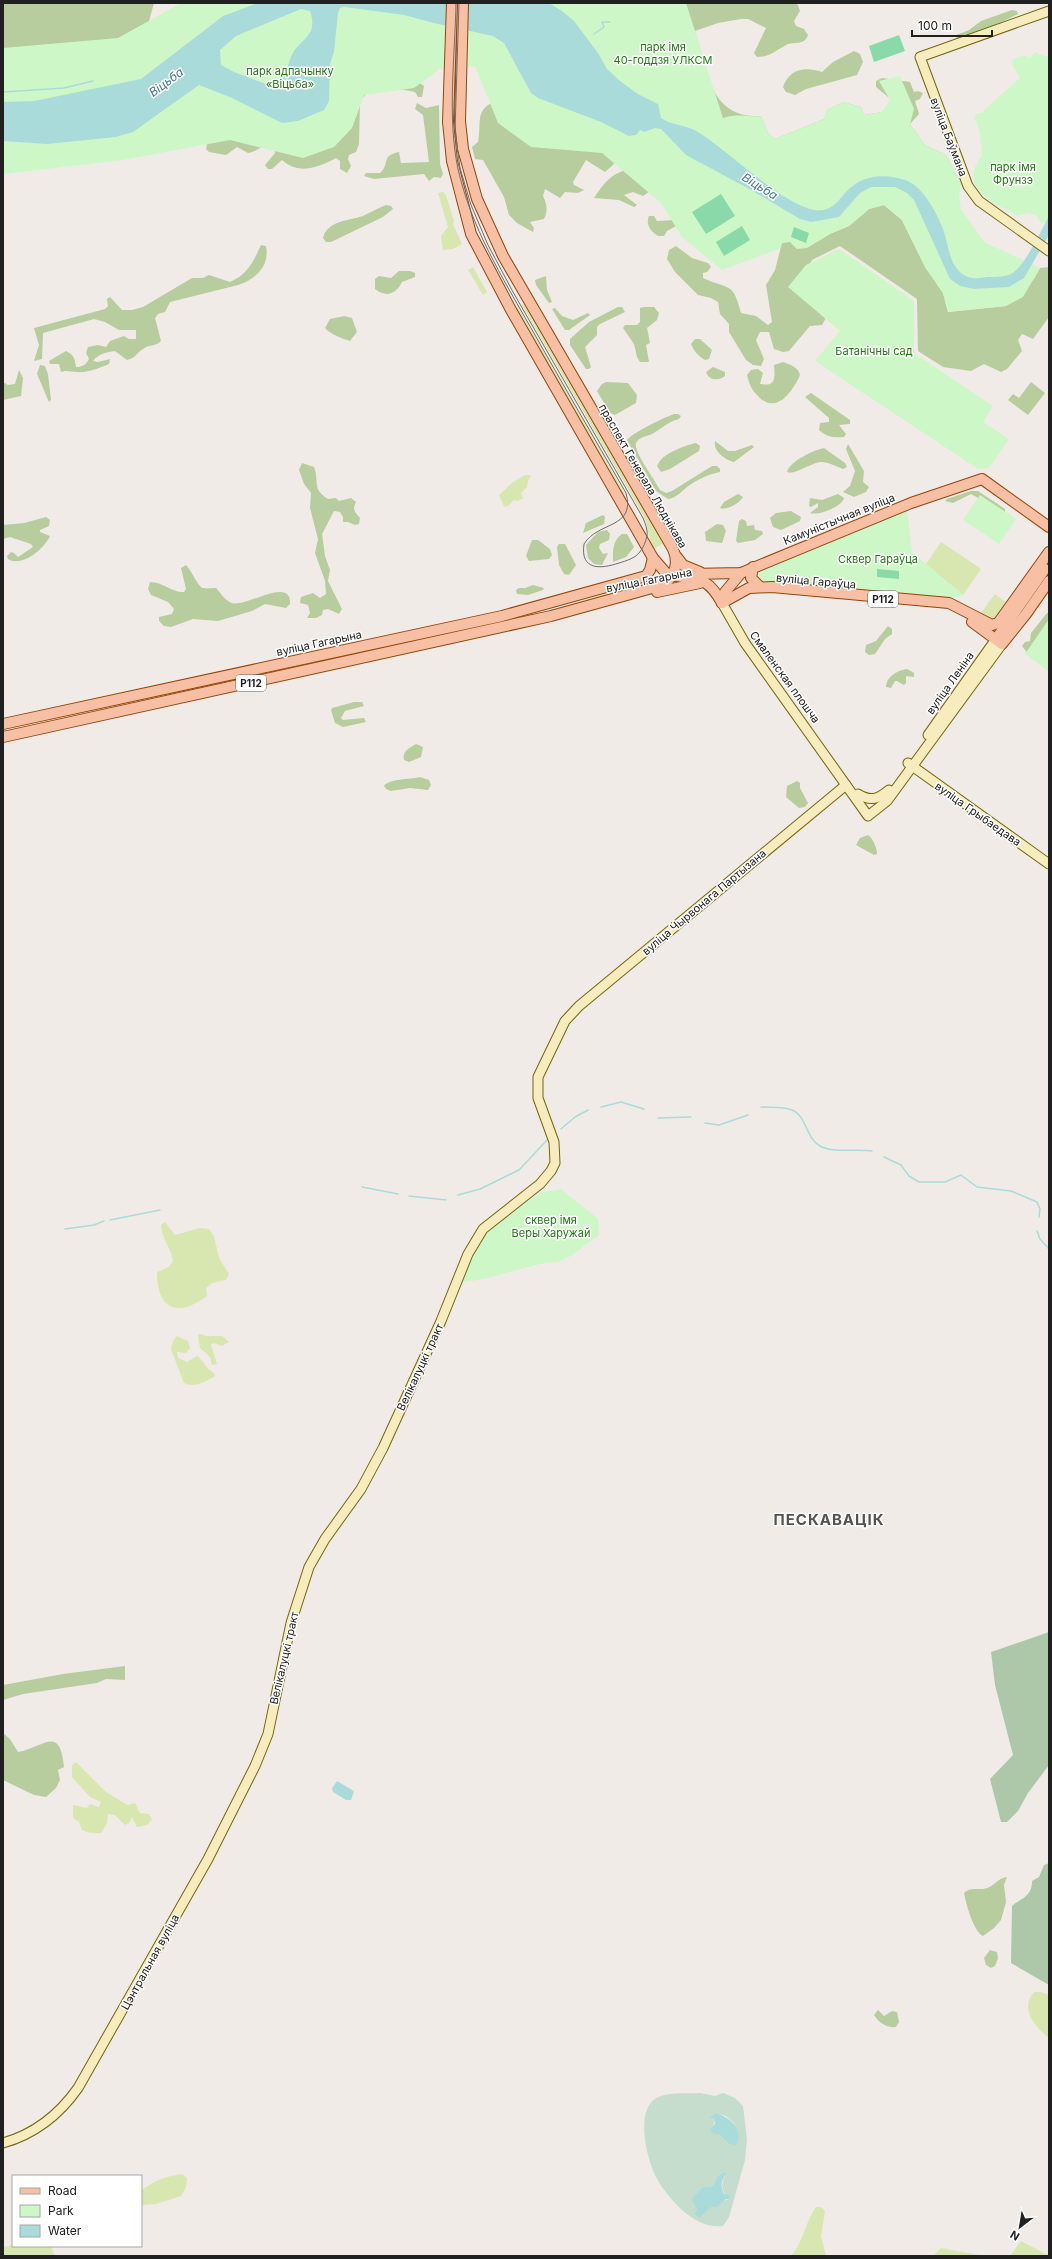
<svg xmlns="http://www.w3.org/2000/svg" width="1052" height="2259" viewBox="0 0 1052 2259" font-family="Inter,sans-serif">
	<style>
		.grass { fill: #d8e7b0 }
		.forest { fill: #b7cd9e }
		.wetland { fill: #c5ddcc; fill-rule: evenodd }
		.cemetery { fill: #acc8a9 }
		.park { fill: #cef7c7 }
		.pitch { fill: #89daa8 }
		.water { fill: #aadbdb; fill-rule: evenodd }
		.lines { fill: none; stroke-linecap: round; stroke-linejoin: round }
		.stream { stroke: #aadbdb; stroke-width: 1.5 }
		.secondary-casing { stroke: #73660b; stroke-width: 11 }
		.primary-casing { stroke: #944508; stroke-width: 12 }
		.secondary { stroke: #f6ecbe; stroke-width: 9 }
		.primary { stroke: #f7c0a5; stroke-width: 10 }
		.tram { stroke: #6e6e6e; stroke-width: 1 }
		.labels { text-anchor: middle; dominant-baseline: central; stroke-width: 3; stroke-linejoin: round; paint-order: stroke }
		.shield { fill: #fff; stroke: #636363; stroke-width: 1 }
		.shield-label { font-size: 10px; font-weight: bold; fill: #202020 }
		.park-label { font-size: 11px; fill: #217a12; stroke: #fff }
		.street-label { font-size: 11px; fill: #202020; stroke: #fff }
		.water-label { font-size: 12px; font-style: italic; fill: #44798c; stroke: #fff }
		.district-label { font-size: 15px; font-weight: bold; letter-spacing: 1px; fill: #535353; stroke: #fff }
	</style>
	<rect width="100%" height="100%" fill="#f0ebe7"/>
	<g class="grass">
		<path d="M443,192L446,195L454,221L453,224L462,244L453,249L443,250L441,236L448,227L438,193Z"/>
		<path d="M473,267L487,292L483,295L468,270Z"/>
		<path d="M524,304L664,543L654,549C648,539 649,528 644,517L522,305Z"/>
		<path d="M518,307L625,494L626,502L515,309Z"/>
		<path d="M525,475H531L528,481L527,487L521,493L523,498L518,501L514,500L508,506L504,507L499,495L512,483Z"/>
		<path d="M941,542L981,569L963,595L926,564Z"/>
		<path d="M637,584L636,587L556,609Z"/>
		<path d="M995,594L1006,602L993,621L981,613Z"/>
		<path d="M165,1222L175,1235L200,1228L209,1229L214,1236L219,1258L229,1274L226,1280L212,1283L206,1288L207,1296C178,1318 157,1310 157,1272L169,1267L173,1261C171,1248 161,1237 161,1225Z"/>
		<path d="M200,1334L207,1336H222L229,1342L222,1346L213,1343L211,1345L217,1364L212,1365L210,1357L200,1348L198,1335Z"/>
		<path d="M177,1336L188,1341L190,1348L186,1353L177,1352L178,1358L187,1362L197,1356C204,1361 205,1368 214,1373L215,1376C205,1382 195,1388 184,1383L171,1349L173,1341Z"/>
		<path d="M76,1762L106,1792L127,1805L135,1803L140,1813L149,1814L152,1820L147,1825L137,1827L132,1817L129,1823L125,1825L115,1815L108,1814L107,1823L101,1833H90L82,1830L79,1822L73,1818V1805L87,1808L90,1804L99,1807L101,1802L90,1797L72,1777V1765Z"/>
		<path d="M1034,1992H1041L1049,1995V2038C1035,2027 1019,2009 1034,1992Z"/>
		<path d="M182,2174L187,2178L186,2187L181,2196L156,2204L141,2205V2191C152,2181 167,2176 182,2174Z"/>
		<path d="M816,2207H821L825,2211L821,2236L826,2256H791C804,2241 805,2222 816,2207Z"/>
		<path d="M1021,2241L1046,2254H1049V2256H1010Z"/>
		<path d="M13,2245L51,2246L55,2256H3V2247Z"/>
		<path d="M941,2248L985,2256H933Z"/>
	</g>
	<g class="forest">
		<path d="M3,3H154L145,35L3,70Z"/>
		<path d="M613,3H797L800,11L794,21L796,26L804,29L808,35C804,46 795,41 786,45C775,51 770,57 757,57L754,53L766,28L748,19H741L718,23L695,31C707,69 709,119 761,116L768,133L775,139L824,119L827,110L843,102L861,107L864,115L882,112L894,102L876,87V81L882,78L910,82L914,92L918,91L923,93L920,99L915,101L919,114L910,124L925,145L946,155L961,184L947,206V228L729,142Z"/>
		<path d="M1012,10L1017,11L1018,14L977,34L959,39L954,36L969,30L981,21Z"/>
		<path d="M854,51L860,54L863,62L857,75L806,89L795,95L786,92L783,87C789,69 805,66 822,72L833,62Z"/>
		<path d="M420,83L424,86L422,97H418L415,92L400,89L367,93L360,101L359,144L356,152L349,155L348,159L351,166L347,173L340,169V161L336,158C317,168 299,175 282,160L272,169H268L265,165L275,153L274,148C258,144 260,151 248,153L237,147L226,155L209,152L206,149L207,144L355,93Z"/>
		<path d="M494,102L559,143L619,155L613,165L605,172L586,160L573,182L574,185L584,190L578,193L565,192L560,198L545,189L543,196C547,204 548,211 544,219L530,222L534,228L533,232L517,223L509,215L504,197L483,160L475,159L472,147L478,142C482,125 474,110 494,102Z"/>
		<path d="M417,103L426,108L439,105L440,164L443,174L441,178L434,177L429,181L424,174L374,179L364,176L366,173H380C391,163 380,156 399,152L401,163L429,162L423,115L415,109Z"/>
		<path d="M631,169L650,191L643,196L633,192L624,195L637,205L634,207L619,200L594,198C604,183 612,172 631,169Z"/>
		<path d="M386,205L391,206L393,209L383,217L331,242H326L323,238C328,220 348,221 363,216C371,212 378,208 386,205Z"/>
		<path d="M884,205L902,220L925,267L943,293L948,312L1006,306L1034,279L1040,268L1049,267V317L1033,339L1022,334L1018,340L1022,351L1007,369L1001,372L984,364L971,371L943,367L918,351L917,299L840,246L812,260L803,278L827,316L822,325L810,326L789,351L783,352L774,349L769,332H760L756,340L764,359L761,366L753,365L746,360L729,332V324L720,314L718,302L711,298L698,295L675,272L667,259L669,250L676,246L692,258L708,263L711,267L707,272L703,273V278C729,290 733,281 741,313L756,316L768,325L772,322L766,285L775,270L782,243L832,233L849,226L869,209Z"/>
		<path d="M649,216H654L657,221L676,220L678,225L667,231L664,236H658C651,232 645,224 649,216Z"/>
		<path d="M261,245L266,246C270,266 256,279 238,285L170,302L165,312L158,314L155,318L161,341C156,347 149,344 143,349C136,353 136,358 127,360L115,351C107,352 98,354 93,361L98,362L110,359L109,364C99,368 88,373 77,372C70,372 67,370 61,372L59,364H50L49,361L66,351C74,355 75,359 76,367C82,367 86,365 89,359L86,353L88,347L98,345L106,347L110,341L124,336L129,339H136V330H119L105,322L94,319L43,333L42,359L34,361L39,345L34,328L105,309L108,306L107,299L110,297L122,310H132L143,307L192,278H203L209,275L230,282C248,274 253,262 261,245Z"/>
		<path d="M399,271H410L415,273V277L402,282C396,294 387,298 375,289V279L379,276L391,278Z"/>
		<path d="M546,276L547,290L552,302L549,303L536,285L535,280Z"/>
		<path d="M618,307H622L625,312L600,324L597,327V335L585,347L591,367L589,369H586L570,345V339L589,322Z"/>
		<path d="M644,307H654L659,313L657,320L647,328L650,343L646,345L649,362H640L637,357L634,344L623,328L625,325H637L640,322V308Z"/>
		<path d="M555,308L562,316L573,320L588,313L590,315L569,330H565L552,309Z"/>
		<path d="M344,316L352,318L357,332L350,341C343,339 330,334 325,328L330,319Z"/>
		<path d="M695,339H700L712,350L709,359L705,360C698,356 694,351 691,344Z"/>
		<path d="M783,362C791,365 798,367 800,375C792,393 775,416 757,395C751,389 749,383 747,375L751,370L758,369L763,373L760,384C776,387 775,378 774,365Z"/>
		<path d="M40,365L45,366L48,374L51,400L49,402L37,374Z"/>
		<path d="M713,367L725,372V376C718,381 709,381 706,372Z"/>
		<path d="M19,370L23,378L21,396L3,400V382L8,385L15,384Z"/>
		<path d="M606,382L628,383L637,395L636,403L615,415L610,413L597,391L602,384Z"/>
		<path d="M1031,382L1045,393L1028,415L1008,400L1013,394L1019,398Z"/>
		<path d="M811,393L850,420V424L839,425L846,434L844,437C833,438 827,437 819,430L820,423L829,422V418L805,397Z"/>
		<path d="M674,414H678L681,416L679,419C667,422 663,428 652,434C647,436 639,437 636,443C633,451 655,480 660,490L666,493L672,491L712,466H717L720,469V472C709,474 696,480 687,487C681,492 676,498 668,499L656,491L627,440C632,433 665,417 674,414Z"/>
		<path d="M715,441L728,451H735L752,445L754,447L734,462C725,460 713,451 715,441Z"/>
		<path d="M696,443L700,446L699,451L670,469L661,472L657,466C662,453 684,446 696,443Z"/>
		<path d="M848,444L864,471L863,482L869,487L866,492L854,497L843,492L850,486L855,471L846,449Z"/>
		<path d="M824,448L845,463L847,467L843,469C835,466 829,462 821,462C812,462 794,476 787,472C790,461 814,450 824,448Z"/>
		<path d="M302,463L314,467C320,483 311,488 328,499L336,498L339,501L351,498L356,502C352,510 355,512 360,518L359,524L355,525L348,522H343V517L340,512L334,511L322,534L325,556L330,570L328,581L342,609L339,614L328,609L323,610L322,615L316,618H307L310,613L308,605L300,603L301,597L313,593L320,598L326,594L325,581L315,553L318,539L310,508L311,493L304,484L299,470Z"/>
		<path d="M971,491H978L1005,509V513L971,494L953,503L945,501L947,499Z"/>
		<path d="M738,494L743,497C740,503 726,511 720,508L724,502Z"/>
		<path d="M838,494L844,498C842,507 818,516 810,513L818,507V503L811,507L809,506L810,498L822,500Z"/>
		<path d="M791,511L801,517L800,521L781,530L773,527L770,518L776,513Z"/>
		<path d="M603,515L605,517L604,524L583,533L586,523Z"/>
		<path d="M46,517L50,520L49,526L40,530V532L50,536C45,548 22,568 8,559L7,556L11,552L14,553L18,557L33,547L31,544L10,537L3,539V525L24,523Z"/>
		<path d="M742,519L746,521L747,526L754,525L755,530L762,531L763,534L755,540L738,543L736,541L739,521Z"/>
		<path d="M717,524L723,525L726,531L722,543L706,541L705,532Z"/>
		<path d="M607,530L610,534L609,540L600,544L599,548L603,554L608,553L602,565L594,564L588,558L586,545L598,532Z"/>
		<path d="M622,534H627L634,547L626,557L613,562C613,551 612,541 622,534Z"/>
		<path d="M532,540H538L550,549L552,555L549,559L529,561L526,556Z"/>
		<path d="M559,544H565L576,565L569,575L564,574L559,565L557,547Z"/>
		<path d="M186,565C192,571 198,587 203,588C206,589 212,588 216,588C221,593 224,600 232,603C245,608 292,575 290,604L286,608L265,604L252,611L218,621L193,619L171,627L164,626L159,621V617L172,614L174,609L168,602L151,595L148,589L150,582C163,582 173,593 184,592L186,589L181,568Z"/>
		<path d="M533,585L544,588L543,590L528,595L517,594L516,590L519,588H525Z"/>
		<path d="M1047,613H1049V670L1028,654L1022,646L1025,642L1030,641L1031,633Z"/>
		<path d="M888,626L892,629V634L885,639L875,654L869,655L865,652L866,645L876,641Z"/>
		<path d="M907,669L914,673V677L906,676V683L904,685L897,681H895L891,688L886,687C886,677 898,670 907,669Z"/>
		<path d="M354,702H362L364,706L345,711L341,718L343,720L364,718L366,722L343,727L335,723L331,710L332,708Z"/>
		<path d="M416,744L423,747L421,757L409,762L404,760C402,751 409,748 416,744Z"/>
		<path d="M420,777L429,780L431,785L428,790L410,788L391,791L386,789L384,786C390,778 409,780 420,777Z"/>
		<path d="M797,781L800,783V788L808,803L805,807L799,808L786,797L787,786Z"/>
		<path d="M868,835C873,838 877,849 877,854L874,855L856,845L860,838Z"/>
		<path d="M125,1666V1680L106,1679L97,1683L23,1694L3,1700V1685L63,1674Z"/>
		<path d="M3,1733L10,1739L18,1752C44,1747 60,1724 64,1767L58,1770L60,1780L56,1788L46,1797L34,1795L3,1780Z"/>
		<path d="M1007,1877L1004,1885L1006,1902L1001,1920L994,1928L983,1936C973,1931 966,1903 964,1893C971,1886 978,1891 987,1888C994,1886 998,1878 1007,1877Z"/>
		<path d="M990,1950L997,1952L998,1958L995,1966L991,1968L986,1965L984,1958Z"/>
		<path d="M878,2010L884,2016L892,2011L897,2012L899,2022L896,2027C887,2028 879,2023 874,2015Z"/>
	</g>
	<path class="wetland" d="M700,2093L715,2096L723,2093L735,2098L743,2106L747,2139L745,2160L729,2217L723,2226C696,2230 670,2201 657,2179C647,2160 635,2112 655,2099C666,2091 688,2094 700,2093ZM716,2113L726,2116L735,2124L728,2143L713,2128ZM727,2173C720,2184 721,2190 729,2199L697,2210L696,2204L703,2187L713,2186L717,2179Z"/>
	<g class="cemetery">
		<path d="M1049,1632V1765L1028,1793L1018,1811L1007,1822H1001L990,1779L1013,1755L995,1685L991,1652Z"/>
		<path d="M1049,1863V1985L1011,1963L1012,1906C1021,1898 1032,1897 1032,1881L1039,1877L1044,1865Z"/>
	</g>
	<g class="park">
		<path d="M181,3H686L723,118C739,113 744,117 761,116L768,133L775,139L824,119L827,110L843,102L861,107L864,115L882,112L890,100L879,81L900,76L914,109L910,124L925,145L946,155L961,184L959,198L961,209L984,242L1040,268L1023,297L1006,306L948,312L943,293L925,267L902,220L884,205L869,209L849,226L832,233L807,248L797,249L790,242L782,243L779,249L722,270L682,237L661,203L602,153L531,147L498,123L475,66L440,69L414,88L364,95L352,128L334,147L303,158L230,140L123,160L3,174V48L118,38Z"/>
		<path d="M1034,52L1049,57V225L1040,222L1036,215L1028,213L1018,216C992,202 957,188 982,155L980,133L974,117L978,113H982L986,108L1020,78L1013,66L1012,60L1024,55L1030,58Z"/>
		<path d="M839,249L914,301V353L993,406L983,422L1009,439L989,468L978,469L815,361L840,331L788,287L806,265Z"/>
		<path d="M980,495L1016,519L999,544L963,520Z"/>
		<path d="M907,510L912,552L963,595L950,599L765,584L760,581L759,574L764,568Z"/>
		<path d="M1049,619V671L1025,654Z"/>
		<path d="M561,1189L598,1219L599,1235C587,1243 576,1254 563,1260C557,1263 544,1263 536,1265C511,1271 488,1280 462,1282L470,1259L481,1237L507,1215L543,1192Z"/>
	</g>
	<g class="pitch">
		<path d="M899,35L905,51L874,62L869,46Z"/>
		<path d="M721,194L735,216L706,234L692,212Z"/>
		<path d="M742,226L750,240L724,256L716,242Z"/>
		<path d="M794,227L809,233L806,243L791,237Z"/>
		<path d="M877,569L899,571V579L877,577Z"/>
	</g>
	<g class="water">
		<path d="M258,3H549L562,11L574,21L598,53L607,69L620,81L638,94L658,104L661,118C671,125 681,124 692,129C723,143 795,221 827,209C836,206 841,197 847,191C862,175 884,173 905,180C922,185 937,213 943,229C949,244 948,265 964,275C971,280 979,278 987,277C995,277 1004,277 1011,274C1024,268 1042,229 1049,216V235L1024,278L1009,287L974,289L960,286L950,279L914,200L907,193L895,187H871L860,193L839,217L811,222L800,219L751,190L686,155L661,129L655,128L644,132L640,130L636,135L629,136L601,122L538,98L531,93L504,43L493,36L438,24L404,15L344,7L340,8L338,13L334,52L330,64L329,101L324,110L298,121L282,123L232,98L199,85L133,132L116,137L47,144L3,141V102L34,101L141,79L223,16ZM301,9L310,11C319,38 299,38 291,57C286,68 286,80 276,88L234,72L221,65L220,50L236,36Z"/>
		<path d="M337,1781L354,1791L351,1800H346L333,1792L332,1788Z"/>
		<path d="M716,2113C731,2118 744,2129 736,2146L728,2143L719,2134H714L710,2130L715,2124L714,2118H709Z"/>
		<path d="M724,2173H727C721,2181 720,2185 724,2194L729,2195V2199H726L717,2207H711L699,2218L695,2214L697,2210L692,2199L703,2187L713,2186L718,2176Z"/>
	</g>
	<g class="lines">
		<g class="stream">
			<path d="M594,34L604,27L602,22H610"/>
			<path d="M3,92L64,88L93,81"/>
			<path d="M601,1107L621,1102L644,1109"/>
			<path d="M761,1107C770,1107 781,1107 789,1109C807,1113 805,1138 820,1146C834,1154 856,1148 872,1151"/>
			<path d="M658,1118L691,1117"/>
			<path d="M705,1123L719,1125L748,1115"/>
			<path d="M561,1129L575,1117L588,1110"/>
			<path d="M884,1157L901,1165L909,1176L919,1182H945L961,1175L977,1187L1011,1191L1037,1202L1040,1209L1039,1217"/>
			<path d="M362,1187L398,1194"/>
			<path d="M458,1195L480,1189L519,1170L549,1138"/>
			<path d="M409,1196L446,1200"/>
			<path d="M110,1220L160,1210"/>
			<path d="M65,1229L94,1225L104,1221"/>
			<path d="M1037,1231L1040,1239L1049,1249"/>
		</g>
		<g class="secondary-casing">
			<g id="secondary">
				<path d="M1049,11L920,57L968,186L979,201L1049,251"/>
				<path d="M722,603L745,643L868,816L887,801L1002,644"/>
				<path d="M928,735L996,639"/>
				<path d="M908,763L1049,864"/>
				<path d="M858,794C871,802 878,799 889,790"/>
				<path d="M3,2143C35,2134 59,2115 78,2088L208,1859L255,1766L268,1734L291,1623L309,1567L325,1539L361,1489L383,1448L441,1321L468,1254L483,1229L540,1184L551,1171L555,1163L554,1142L538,1098V1077L565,1021L579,1006L846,785"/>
			</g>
		</g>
		<g class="primary-casing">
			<g id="primary">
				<path d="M452,3L448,122L452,161L471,234L511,310L653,558L666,573L671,575C699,580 707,576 722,603"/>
				<path d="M676,556L683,565L700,572"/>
				<path d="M753,567L751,578L760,587"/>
				<path d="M689,574L741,573L911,503L982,479L1049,527"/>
				<path d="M657,592L700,583"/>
				<path d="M722,603L749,588L772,587L949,603L992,625L998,623L1001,619L1049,552"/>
				<path d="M722,603L725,592L741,573"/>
				<path d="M972,622L1002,644L1026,614L1049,581"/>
				<path d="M996,639L1045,569"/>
				<path d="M3,724L502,616L646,576L650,570L653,558"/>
				<path d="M3,737L551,616L663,585C675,576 679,563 673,549L503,256L477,199L463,149L460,121L463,3"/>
			</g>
		</g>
		<use href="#secondary" class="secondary"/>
		<use href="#primary" class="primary"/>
		<path class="tram" d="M456,3C455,56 447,117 458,169C471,227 502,277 531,328C562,383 594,438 626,493C636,529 598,521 584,544C580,571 601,569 619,563C626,561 635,558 639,553C643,549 646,541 647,536C648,530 645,523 643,518L513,292L488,245L471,205L460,168L455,131L459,3"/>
	</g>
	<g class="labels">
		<g class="shield">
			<rect x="868" y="591" width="30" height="16" rx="3"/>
			<rect x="236" y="675" width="30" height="16" rx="3"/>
		</g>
		<g class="shield-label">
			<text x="883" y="599">Р112</text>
			<text x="251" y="683">Р112</text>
		</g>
		<g class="park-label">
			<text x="663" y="47">парк імя<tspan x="663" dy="13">40-годдзя УЛКСМ</tspan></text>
			<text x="290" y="71">парк адпачынку<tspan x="290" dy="13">«Віцьба»</tspan></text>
			<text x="1013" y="167">парк імя<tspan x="1013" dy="13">Фрунзэ</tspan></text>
			<text x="874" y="351">Батанічны сад</text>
			<text x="878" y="559">Сквер Гараўца</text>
			<text x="551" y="1220">сквер імя<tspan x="551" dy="13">Веры Харужай</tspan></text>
		</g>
		<g class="street-label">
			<text transform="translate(949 137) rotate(69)">вуліца Баўмана</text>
			<text transform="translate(643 476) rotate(60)">праспект Генерала Люднікава</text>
			<text transform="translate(839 519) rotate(-22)">Камуністычная вуліца</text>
			<text transform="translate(649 580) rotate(-11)">вуліца Гагарына</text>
			<text transform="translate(816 581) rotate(5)">вуліца Гараўца</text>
			<text transform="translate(319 643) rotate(-12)">вуліца Гагарына</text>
			<text transform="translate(785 677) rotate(54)">Смаленская плошча</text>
			<text transform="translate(950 683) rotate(-55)">вуліца Леніна</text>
			<text transform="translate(978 814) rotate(35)">вуліца Грыбаедава</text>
			<text transform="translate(704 902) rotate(-40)">вуліца Чырвонага Партызана</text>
			<text transform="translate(420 1367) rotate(-65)">Велікалуцкі тракт</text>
			<text transform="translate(284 1658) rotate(-77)">Велікалуцкі тракт</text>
			<text transform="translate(150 1962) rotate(-61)">Цэнтральная вуліца</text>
		</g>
		<g class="water-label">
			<text transform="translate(166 82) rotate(-37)">Віцьба</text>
			<text transform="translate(760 186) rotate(32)">Віцьба</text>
		</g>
		<g class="district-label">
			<text x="829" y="1519">ПЕСКАВАЦІК</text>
		</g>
	</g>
	<rect width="1052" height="2259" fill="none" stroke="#202020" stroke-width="8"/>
	<rect x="12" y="2175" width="130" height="72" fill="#ffffff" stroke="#a6a6a6"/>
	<rect x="20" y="2188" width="20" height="6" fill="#f7c0a5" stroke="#a6a6a6"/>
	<text x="48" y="2195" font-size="12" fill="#202020">Road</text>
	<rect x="20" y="2205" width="20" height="12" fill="#cef7c7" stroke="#a6a6a6"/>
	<text x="48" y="2215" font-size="12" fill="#202020">Park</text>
	<rect x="20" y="2225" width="20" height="12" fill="#aadbdb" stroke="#a6a6a6"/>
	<text x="48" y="2235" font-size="12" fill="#202020">Water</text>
	<g transform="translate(1020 2227) rotate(211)" stroke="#ffffff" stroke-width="3" paint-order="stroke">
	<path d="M0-3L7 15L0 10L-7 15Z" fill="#202020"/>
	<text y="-6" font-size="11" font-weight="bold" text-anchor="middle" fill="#202020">N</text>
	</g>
	<path d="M912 30v6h80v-6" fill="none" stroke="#202020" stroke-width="2"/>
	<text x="918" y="30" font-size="12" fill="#202020" stroke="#ffffff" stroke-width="3" paint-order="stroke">100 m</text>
</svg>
